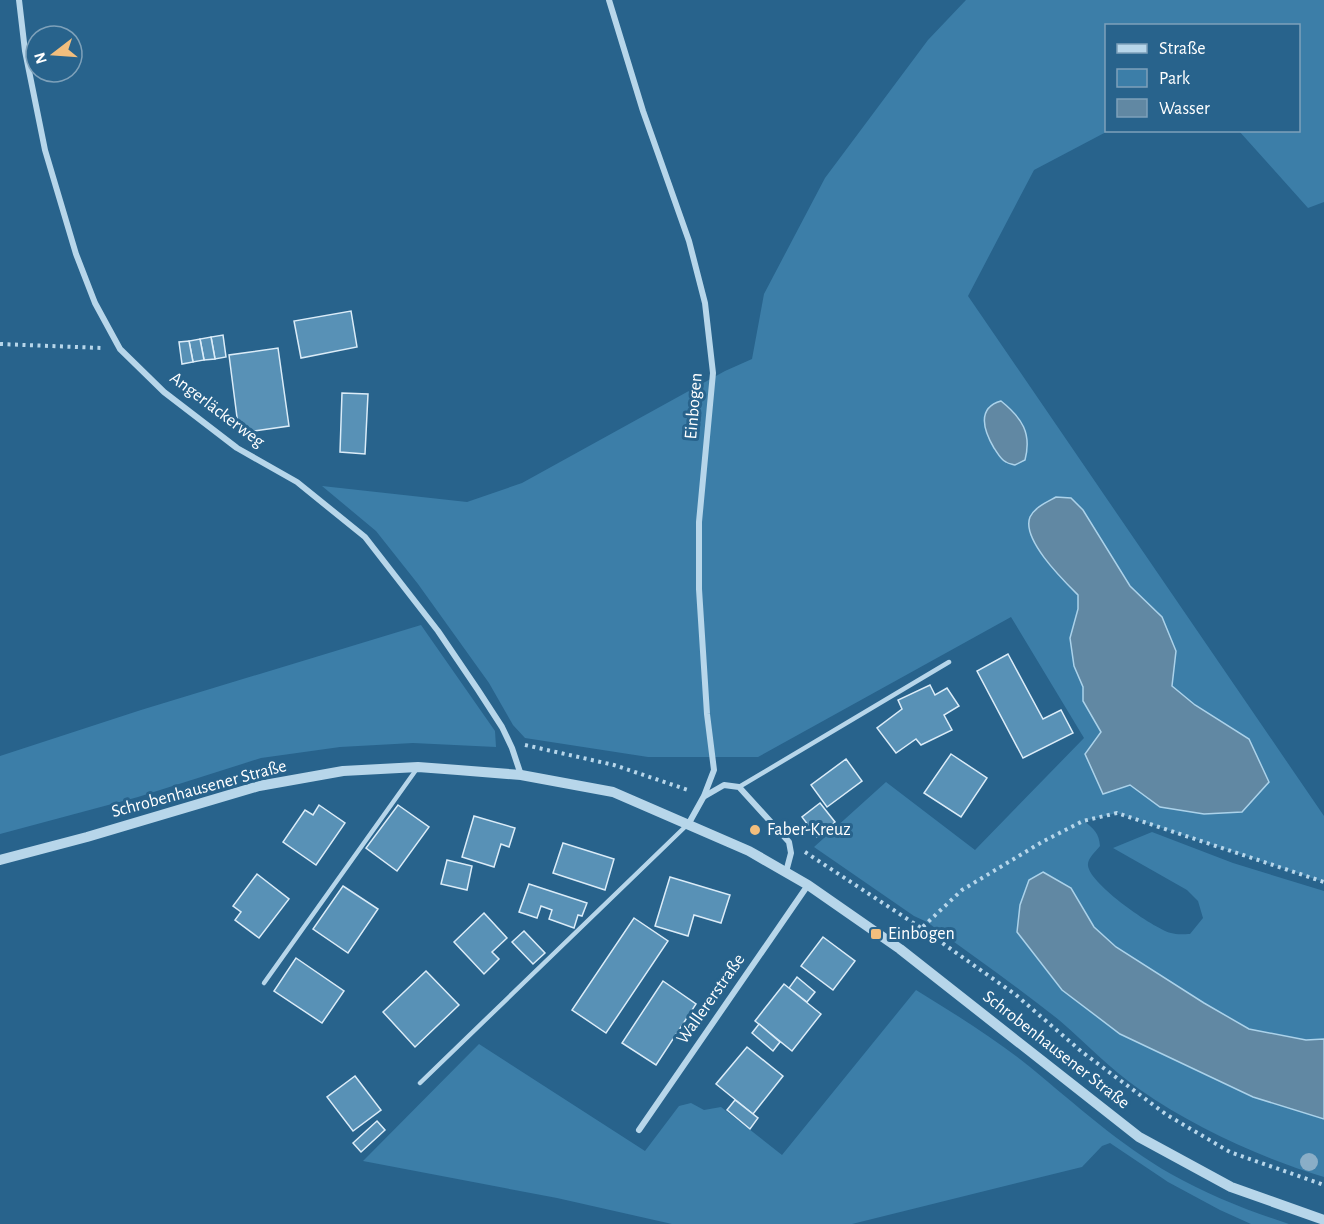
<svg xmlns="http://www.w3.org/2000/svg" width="1324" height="1224" viewBox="0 0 1324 1224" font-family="'Alegreya Sans',sans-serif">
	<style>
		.green { fill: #3c7ea8 }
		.water { fill: #6188a3; stroke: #abd2ea; stroke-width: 1.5 }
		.building { fill: #5891b6; stroke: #dbecf8; stroke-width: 1.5 }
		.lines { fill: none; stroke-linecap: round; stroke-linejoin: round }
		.path { stroke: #b7d6ea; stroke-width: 4; stroke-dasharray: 3 4.5; stroke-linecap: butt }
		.service { stroke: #b7d6ea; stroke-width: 4.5 }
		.minor { stroke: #b7d6ea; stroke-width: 6 }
		.tertiary { stroke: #b7d6ea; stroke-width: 10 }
		.tree { fill: #8aaec7 }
		.poi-dot { fill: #f2be7d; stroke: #28638c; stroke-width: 2 }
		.labels { text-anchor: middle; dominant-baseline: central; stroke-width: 6; stroke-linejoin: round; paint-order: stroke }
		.street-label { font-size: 18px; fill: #fff; stroke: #28638c }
		.poi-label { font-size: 18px; fill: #fff; stroke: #28638c; text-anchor: start }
	</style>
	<rect width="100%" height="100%" fill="#28638c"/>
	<g class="green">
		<path d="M966,0H1324V202L1308,208L1239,131L1298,130V26H1106L1108,131L1034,170L968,296L1324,816V882L1117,813L1084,821C1094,829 1099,833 1100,846C1095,852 1087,859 1088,866C1091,885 1153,928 1171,933C1177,935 1185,934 1190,934L1203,918L1198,901L1187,890L1113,848L1152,832L1233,863L1324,891V1039L1306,1040L1249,1029L1204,1003L1116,947L1094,927L1071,888L1120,1034L1253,1097L1324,1119V1177C1259,1157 1195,1128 1139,1089C1110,1069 1086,1043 1059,1020C1017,986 971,955 927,922L914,916L814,847L886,782L975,850L1084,738L1011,617L758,757H648L525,738L513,725L489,683L418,584L376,531L322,486L467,502L522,483L725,371L752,359L764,294L825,178L928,40Z"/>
		<path d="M421,625L495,731L496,747L413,743L340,747L261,758L138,797L0,834V756L141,710Z"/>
		<path d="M916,990C955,1014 994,1038 1030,1067C1075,1104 1120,1145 1171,1174C1208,1195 1249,1211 1289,1224H1251L1220,1210L1168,1182L1110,1143L1102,1146L1082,1167L852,1224H672L557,1198L363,1161L479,1044L645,1151L679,1106L691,1103L704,1110L721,1107L782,1155Z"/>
	</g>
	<g class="water">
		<path d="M1001,401C1022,418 1032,433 1025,460L1015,465C1012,464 1009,464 1006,462C1001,460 997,452 994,448C984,431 976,408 1001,401Z"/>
		<path d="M1056,497L1071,498L1083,510L1130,586L1162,617L1176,651L1172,686L1195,705L1249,739L1269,782L1242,812L1204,814L1160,807L1130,785L1103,794L1085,754L1101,732L1083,701V687L1074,666L1070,638L1078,609V595C1063,580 1021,539 1030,517C1035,507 1047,502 1056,497Z"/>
		<path d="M1043,872L1071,888L1094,927L1116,947L1204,1003L1249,1029L1306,1040L1324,1039V1119L1253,1097L1120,1034L1062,990L1017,932L1020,905L1029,880Z"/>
	</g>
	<g class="building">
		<path d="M351,311L357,347L301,358L294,321Z"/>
		<path d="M223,335L226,357L215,359L211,337Z"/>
		<path d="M211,337L215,359L204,360L200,339Z"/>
		<path d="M200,339L204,360L193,362L189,341Z"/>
		<path d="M189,341L193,362L182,364L179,342Z"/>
		<path d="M278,348L289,426L239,433L229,355Z"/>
		<path d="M342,393L368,394L365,454L340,452Z"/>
		<path d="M1008,654L1043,719L1061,710L1073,733L1023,758L977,671Z"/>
		<path d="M930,685L935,695L947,688L959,706L944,715L952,730L921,745L916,739L896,753L877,728L902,709L898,700Z"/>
		<path d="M951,754L987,778L961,817L924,793Z"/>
		<path d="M846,759L862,781L827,807L811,785Z"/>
		<path d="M820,803L835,822L817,837L802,817Z"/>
		<path d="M319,805L345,823L316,865L283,842L305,810L313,815Z"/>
		<path d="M398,805L429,827L397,871L366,848Z"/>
		<path d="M474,816L515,828L509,847L501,844L494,867L462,857Z"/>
		<path d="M563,843L614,859L605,890L553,873Z"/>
		<path d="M447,860L472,866L467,890L441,884Z"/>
		<path d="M257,874L289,899L259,938L235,920L241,912L233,906Z"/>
		<path d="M670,877L730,895L721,923L694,915L688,936L655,926Z"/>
		<path d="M529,884L587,903L582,916L578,915L574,928L549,919L552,910L541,906L537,918L519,912Z"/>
		<path d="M343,886L378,909L348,953L313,929Z"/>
		<path d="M484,913L507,938L492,952L499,959L484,974L454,942Z"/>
		<path d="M634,918L668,941L606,1033L572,1010Z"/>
		<path d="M524,931L545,953L533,964L512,942Z"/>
		<path d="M823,937L855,961L833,990L801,966Z"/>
		<path d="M296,958L344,991L322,1023L274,991Z"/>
		<path d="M426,971L459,1005L415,1047L383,1012Z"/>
		<path d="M797,977L815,992L807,1002L789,988Z"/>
		<path d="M663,981L696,1004L656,1065L622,1043Z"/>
		<path d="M784,984L821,1014L792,1051L755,1021Z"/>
		<path d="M759,1024L780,1042L773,1051L752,1033Z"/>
		<path d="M747,1047L783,1076L753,1114L716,1084Z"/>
		<path d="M355,1076L381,1110L353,1131L327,1097Z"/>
		<path d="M735,1100L758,1118L750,1129L727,1110Z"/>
		<path d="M377,1121L385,1130L361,1152L353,1143Z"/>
	</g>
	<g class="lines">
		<g class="path">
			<path d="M0,344L102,348"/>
			<path d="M525,745L614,765L691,791"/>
			<path d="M805,852L921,928L1016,995L1082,1052L1167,1115L1230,1152L1324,1185"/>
			<path d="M912,937L962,890L1042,842L1083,821L1117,813L1324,882"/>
		</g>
		<g class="service">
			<path d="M739,787L949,662"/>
			<path d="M264,983L416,770"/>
			<path d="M420,1083L688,824"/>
		</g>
		<g class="minor">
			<path d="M19,0L25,51L45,150L76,254L95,303L120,349L164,392L237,448L297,482L365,537L438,631L478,690L502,727L512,748L521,775"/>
			<path d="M609,0L643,111L689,241L705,303L713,373L699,522V589L707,714L714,770L704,796L689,823"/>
			<path d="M705,796L724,785L739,787L789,842L791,853L786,872"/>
			<path d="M639,1130L808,885"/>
		</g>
		<path class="tertiary" d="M0,860L87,837L259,786L343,771L418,767L458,770L521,775L613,792L749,851L808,885L900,949L1139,1137L1231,1187L1324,1220"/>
	</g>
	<circle class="tree" cx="1309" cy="1162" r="9"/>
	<g class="poi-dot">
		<circle cx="755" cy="830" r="6"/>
		<rect x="870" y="928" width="12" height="12" rx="3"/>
	</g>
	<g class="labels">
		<g class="street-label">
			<text transform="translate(694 406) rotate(-85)">Einbogen</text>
			<text transform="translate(217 410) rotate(37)">Angerläckerweg</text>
			<text transform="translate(199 789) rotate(-15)">Schrobenhausener Straße</text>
			<text transform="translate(711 999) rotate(-55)">Wallererstraße</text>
			<text transform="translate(1056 1050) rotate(38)">Schrobenhausener Straße</text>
		</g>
		<g class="poi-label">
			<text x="767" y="830">Faber-Kreuz</text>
			<text x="888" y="934">Einbogen</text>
		</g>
	</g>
	<rect x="1105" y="24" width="195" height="108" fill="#28638c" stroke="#7ea1ba" stroke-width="1.5"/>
	<rect x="1117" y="44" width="30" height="9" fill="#b7d6ea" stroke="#7ea1ba" stroke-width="1.5"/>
	<text x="1159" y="54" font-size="18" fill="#ffffff">Straße</text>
	<rect x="1117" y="69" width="30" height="18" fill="#3c7ea8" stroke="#7ea1ba" stroke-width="1.5"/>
	<text x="1159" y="84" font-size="18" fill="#ffffff">Park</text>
	<rect x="1117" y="99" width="30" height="18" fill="#6188a3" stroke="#7ea1ba" stroke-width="1.5"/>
	<text x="1159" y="114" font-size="18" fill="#ffffff">Wasser</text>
	<g transform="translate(54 54) rotate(253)"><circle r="28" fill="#28638c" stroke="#7ea1ba" stroke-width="1.5"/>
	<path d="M0-4.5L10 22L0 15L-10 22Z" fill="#f2be7d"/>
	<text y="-9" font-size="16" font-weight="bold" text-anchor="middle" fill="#ffffff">N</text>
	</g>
</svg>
